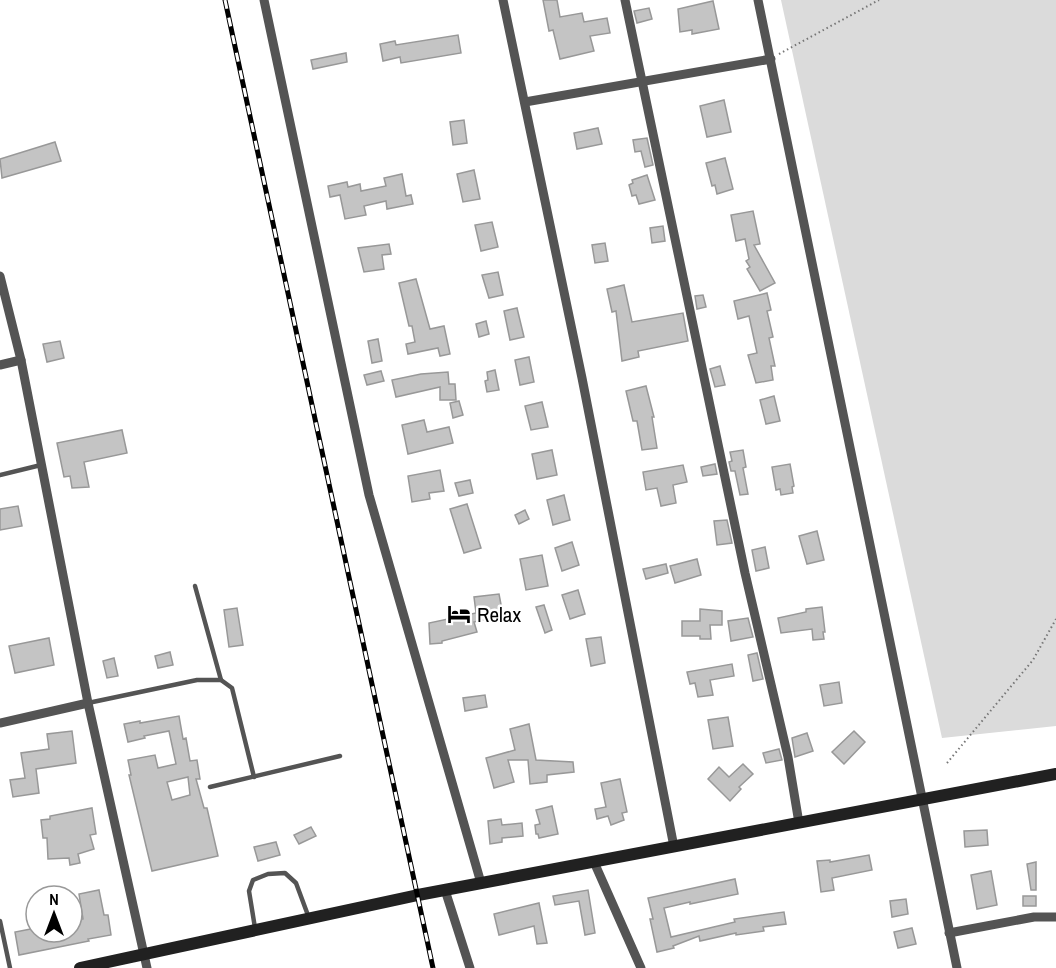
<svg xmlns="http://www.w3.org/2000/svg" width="1056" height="968" viewBox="0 0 1056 968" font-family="'Archivo Narrow',sans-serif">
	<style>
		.green { fill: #dbdbdb }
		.building { fill: #c4c4c4; stroke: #989898; stroke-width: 1.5; fill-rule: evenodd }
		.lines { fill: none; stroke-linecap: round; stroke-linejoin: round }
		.path { stroke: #767676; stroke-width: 2; stroke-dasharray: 1.5 3; stroke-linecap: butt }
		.lane { stroke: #545454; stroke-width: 4.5 }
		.street { stroke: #545454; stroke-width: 9 }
		.secondary { stroke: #212121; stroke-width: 12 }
		.rail-casing { stroke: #000; stroke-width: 5 }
		.rail { stroke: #fff; stroke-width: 3; stroke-dasharray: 9; stroke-linecap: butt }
		.labels { text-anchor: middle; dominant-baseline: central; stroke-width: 5; stroke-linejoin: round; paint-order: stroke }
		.poi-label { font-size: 21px; fill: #000; stroke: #fff; text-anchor: start }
	</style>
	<rect width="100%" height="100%" fill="#fff"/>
	<path class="green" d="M781,0H1056V726L942,738Z"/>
	<g class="building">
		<path d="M543,0H557L560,17L582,13L584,22L607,18L610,33L590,36L594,51L560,59L553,30L549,31Z"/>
		<path d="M713,1L719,29L692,34V30L680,32L678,9Z"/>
		<path d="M649,8L652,19L637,23L634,11Z"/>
		<path d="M458,35L461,53L401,63L400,57L383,61L380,44L395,41L396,45Z"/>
		<path d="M346,53L347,62L313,69L311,60Z"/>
		<path d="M724,100L731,132L707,137L700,106Z"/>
		<path d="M464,120L467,143L453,145L450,122Z"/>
		<path d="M598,128L602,144L577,149L574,133Z"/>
		<path d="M647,138L653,165L645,167L641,151L635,152L633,140Z"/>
		<path d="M55,142L61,161L2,178L0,159Z"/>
		<path d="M725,158L733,189L717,194L715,185L712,186L706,163Z"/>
		<path d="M474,170L480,199L463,202L457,174Z"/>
		<path d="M402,174L406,196L411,195L413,204L387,209L386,201L364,206L366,215L345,219L340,195L330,197L328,186L347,182L348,187L360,184L361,191L386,186L384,178Z"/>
		<path d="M647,175L655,200L639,204L636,195L632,196L629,185L633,183L632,180Z"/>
		<path d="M753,211L760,244L754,245L775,283L760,291L747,269L750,267L746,261L749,259L745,239L736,241L731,215Z"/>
		<path d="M492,222L498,247L481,251L475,225Z"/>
		<path d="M663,226L665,241L652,243L650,228Z"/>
		<path d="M605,243L608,261L595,263L592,245Z"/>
		<path d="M389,244L391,254L382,255L384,269L364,272L358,248Z"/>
		<path d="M498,272L503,295L489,298L482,275Z"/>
		<path d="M416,279L430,329L444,326L450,354L440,356L438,348L408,354L406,344L415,342L412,326H409L399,283Z"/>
		<path d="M624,285L632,322L683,313L688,341L638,351L639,357L622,361L616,311L612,312L607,289Z"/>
		<path d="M767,293L771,310L767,311L773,337L769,338L775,366H771L773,380L756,383L748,355L757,353L749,316L738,319L734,301Z"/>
		<path d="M703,295L706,307L697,309L695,296Z"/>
		<path d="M517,308L524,337L510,340L504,311Z"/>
		<path d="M486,321L489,334L479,337L476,324Z"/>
		<path d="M378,339L382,361L372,363L368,341Z"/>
		<path d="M60,341L64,358L47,362L43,344Z"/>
		<path d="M529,357L534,382L520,385L515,360Z"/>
		<path d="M720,366L725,385L715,387L710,369Z"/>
		<path d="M495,370L499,390L487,392L485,381L488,380L487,372Z"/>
		<path d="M381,371L384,381L367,385L364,375Z"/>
		<path d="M448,372L449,384H455L456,400H440V387L396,397L392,380L421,374Z"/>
		<path d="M646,386L654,417H652L657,448L642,450L637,421H633L626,391Z"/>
		<path d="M774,396L780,421L766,424L760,400Z"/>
		<path d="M459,401L463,415L453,418L450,403Z"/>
		<path d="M542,402L548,427L531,430L525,406Z"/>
		<path d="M424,420L427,432L449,427L453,443L408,454L402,425Z"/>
		<path d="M122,430L127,453L84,462L89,487L72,488L70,476L64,477L57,443Z"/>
		<path d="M552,450L557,475L537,479L532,454Z"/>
		<path d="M743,450L746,467L743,468L748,494L740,495L735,471H731L729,462L732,461L730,452Z"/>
		<path d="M715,464L717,474L703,476L701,467Z"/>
		<path d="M790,464L794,486L792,487L793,493L781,495L780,489L776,490L772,467Z"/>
		<path d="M683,465L687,482L673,485L676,503L661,506L657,488L646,490L643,472Z"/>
		<path d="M440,470L444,491L429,493L430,499L412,502L408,476Z"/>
		<path d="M470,480L473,493L459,496L455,483Z"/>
		<path d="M564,495L570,520L553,525L547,500Z"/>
		<path d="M467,504L481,548L464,553L450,509Z"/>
		<path d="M18,506L22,526L0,530V509Z"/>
		<path d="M525,510L529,519L519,524L515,515Z"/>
		<path d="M727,520L732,543L717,545L714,521Z"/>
		<path d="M817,531L824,560L807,564L799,536Z"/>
		<path d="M572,542L579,565L562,571L555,548Z"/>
		<path d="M765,547L769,568L756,571L752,550Z"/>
		<path d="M542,555L548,586L526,590L520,559Z"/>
		<path d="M697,559L701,575L675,583L670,566Z"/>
		<path d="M666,564L668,573L646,579L643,569Z"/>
		<path d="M578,590L585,614L570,619L562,595Z"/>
		<path d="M499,594L503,615L474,622L477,632L442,641V643L430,644L429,623L476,613L474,597Z"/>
		<path d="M544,605L552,630L545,633L536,607Z"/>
		<path d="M822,607L825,632H823L824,639L813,640L812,629L781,633L778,618L806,612V609Z"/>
		<path d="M237,608L243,645L229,647L224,610Z"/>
		<path d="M700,609L722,611V625H710L711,639H700V636H682V621H700Z"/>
		<path d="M748,618L753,637L731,641L728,621Z"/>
		<path d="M601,637L605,663L591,666L586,639Z"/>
		<path d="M49,638L54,665L15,673L9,646Z"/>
		<path d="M170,652L173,665L158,668L155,656Z"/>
		<path d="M757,653L763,679L753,681L748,655Z"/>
		<path d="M114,658L118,676L107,678L103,661Z"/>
		<path d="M732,664L734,676L710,680L713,695L698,697L695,683L690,684L687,672Z"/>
		<path d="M839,682L842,703L824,706L820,685Z"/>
		<path d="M485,695L487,707L465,711L463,698Z"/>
		<path d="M179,716L183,739L186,738L190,761L197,760L200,779H196L204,808H207L218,856L152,871L129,775H131L128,760L155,755L158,768L176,764L169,731L144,736L145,738L128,742L124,724L140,721V723ZM188,777L190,795L172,800L167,782Z"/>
		<path d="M728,717L733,746L713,749L708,720Z"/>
		<path d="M529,724L536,760L573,762L574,772L547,775V782L530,784L528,760H508L514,782L494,788L486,758L515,750L510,729Z"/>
		<path d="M72,731L76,763L36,769L39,793L13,797L10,780L25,778L21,753L49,749L47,734Z"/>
		<path d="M854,731L865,742L844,764L832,752Z"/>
		<path d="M807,733L813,751L795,757L792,738Z"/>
		<path d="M779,749L782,760L766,763L763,753Z"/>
		<path d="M743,764L753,774L739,787L741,789L730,801L708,779L719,767L729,777Z"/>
		<path d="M620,779L627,812L622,813L624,820L611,825L608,816L597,819L595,809L606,807L601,783Z"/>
		<path d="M552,806L558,834L539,838L538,834H536L535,825L540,824L536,810Z"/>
		<path d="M92,808L96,834L90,835L94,849L78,854L80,863L70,865L69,858L48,859L47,838H43L41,820L50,819V816Z"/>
		<path d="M501,819L502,825L522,823L523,836L502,838V842L490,844L488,821Z"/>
		<path d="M311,827L316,836L299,844L294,835Z"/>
		<path d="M987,830L988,845L965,847L964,831Z"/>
		<path d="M276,842L280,855L258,861L254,847Z"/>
		<path d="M869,855L872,870L832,878L834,890L821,892L817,861L830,860V862Z"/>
		<path d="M1036,862V890H1031L1027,864Z"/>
		<path d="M991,871L997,905L977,909L971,875Z"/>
		<path d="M735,879L738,894L690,904V902L664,908L671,937L735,922L734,919L784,912L786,924L763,927L764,931L736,935V933L700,941L699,936L673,946L674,948L657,952L650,919H653L648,898Z"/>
		<path d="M99,890L104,915H108L111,935L88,939L89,941L19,955L15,932L36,928V932H72V921L83,919L79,894Z"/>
		<path d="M588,890L595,933L585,935L579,901L555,905L553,896Z"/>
		<rect x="1023" y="896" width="13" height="10"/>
		<path d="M906,899L908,914L892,917L890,901Z"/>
		<path d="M539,903L547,943L537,944L534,926L499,935L494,914Z"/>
		<path d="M912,928L916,944L898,948L894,932Z"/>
	</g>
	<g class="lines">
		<g class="path">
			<path d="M779,54L879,0"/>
			<path d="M947,763L1033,660L1056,619"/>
		</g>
		<g class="lane">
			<path d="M0,475L41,465"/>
			<path d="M195,586L221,680"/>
			<path d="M88,703L197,680H221L232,688L254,777"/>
			<path d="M210,787L340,756"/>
			<path d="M0,921L10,968"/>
			<path d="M255,928L249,891L253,880L268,874L285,873L296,883L309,918"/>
		</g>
		<g class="street">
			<path d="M264,0L369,495L481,883"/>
			<path d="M503,0L582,378L674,847"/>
			<path d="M625,0L745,573L788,757L799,823"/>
			<path d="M758,0L957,968"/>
			<path d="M525,102L771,59"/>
			<path d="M0,276L21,360L88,703L147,968"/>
			<path d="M0,365L21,360"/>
			<path d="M0,723L88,703"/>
			<path d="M594,862L641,968"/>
			<path d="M445,890L470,968"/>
			<path d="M949,933L1034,917H1056"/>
		</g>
		<path class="secondary" d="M80,968L418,895L1056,774"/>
		<g class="rail-casing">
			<path id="rail" d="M225,0L433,968"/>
		</g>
		<use href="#rail" class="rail"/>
	</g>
	<defs>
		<g id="hotel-bare" transform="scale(1.8)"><path d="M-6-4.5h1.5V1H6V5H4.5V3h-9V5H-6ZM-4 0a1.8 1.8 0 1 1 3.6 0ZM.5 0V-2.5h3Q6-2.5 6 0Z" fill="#000" stroke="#fff" stroke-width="2.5" paint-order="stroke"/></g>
	</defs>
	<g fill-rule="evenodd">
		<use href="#hotel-bare" x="459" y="614"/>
	</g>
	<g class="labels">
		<g class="poi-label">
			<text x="477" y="614">Relax</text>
		</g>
	</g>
	<g transform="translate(54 914)"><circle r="28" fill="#ffffff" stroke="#999999" stroke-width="1.5"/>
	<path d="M0-4.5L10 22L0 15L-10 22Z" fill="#000000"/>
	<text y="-9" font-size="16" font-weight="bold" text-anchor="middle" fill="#000000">N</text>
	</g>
</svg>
